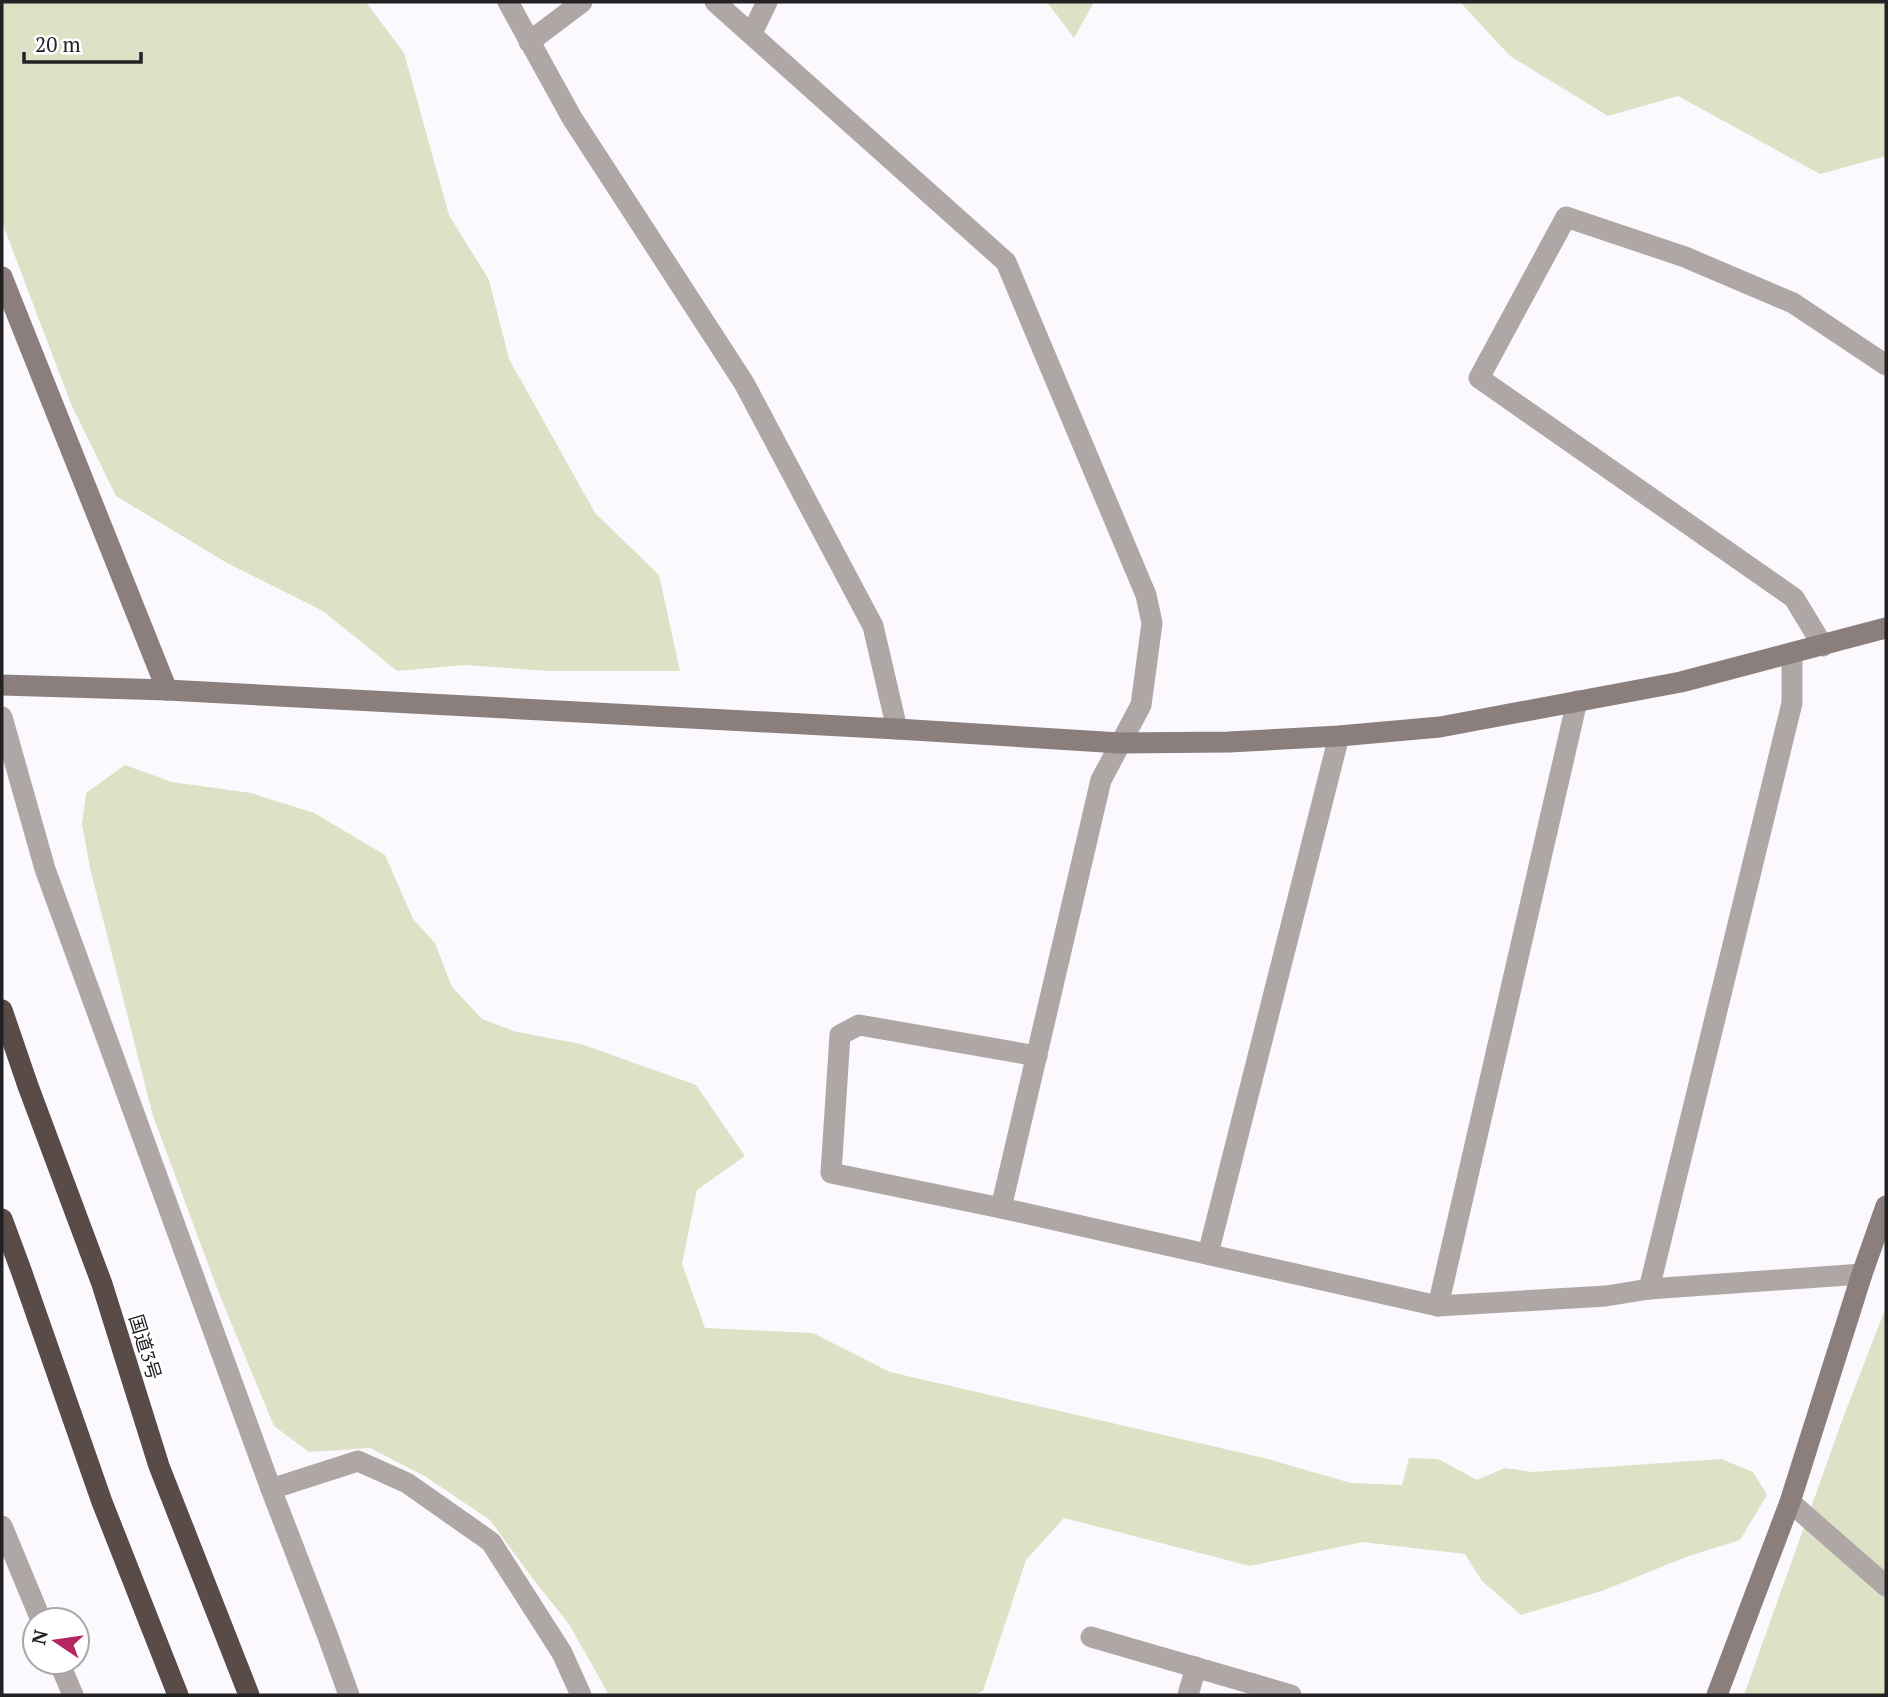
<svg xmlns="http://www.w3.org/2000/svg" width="1888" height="1697" viewBox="0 0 1888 1697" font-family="'PT Serif','Noto Sans JP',serif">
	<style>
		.green { fill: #dde1c5 }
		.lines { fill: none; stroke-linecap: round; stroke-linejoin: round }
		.street { stroke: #aea7a5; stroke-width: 21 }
		.secondary { stroke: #8a7f7c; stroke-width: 21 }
		.highway { stroke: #594b47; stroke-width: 21 }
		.labels { text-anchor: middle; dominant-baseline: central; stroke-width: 5; stroke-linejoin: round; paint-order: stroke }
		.street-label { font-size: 19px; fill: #242125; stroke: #fff }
	</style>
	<rect width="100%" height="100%" fill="#fcf9fe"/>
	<g class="green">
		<path d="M2,2H366L404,53L449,215L489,280L509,359L595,513L659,575L680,671H549L465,665L397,671L323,611L227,563L116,496L71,404L2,222Z"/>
		<path d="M1047,2H1094L1074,38Z"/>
		<path d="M1460,2H1886V156L1820,174L1678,96L1608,116L1510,56Z"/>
		<path d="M125,765L172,782L251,793L314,813L385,855L413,919L435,943L452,987L482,1019L517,1032L581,1044L696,1085L745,1156L697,1190L682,1264L705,1328L813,1333L890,1372L1264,1458L1351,1483L1402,1485L1409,1458L1438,1459L1477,1480L1505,1468L1532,1472L1721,1459L1753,1472L1767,1495L1740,1540L1686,1557L1602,1591L1521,1615L1482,1581L1465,1554L1362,1542L1250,1566L1064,1518L1026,1560L983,1691L973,1695H609L569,1624L533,1579L490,1520L426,1477L370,1448L309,1452L274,1426L220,1296L153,1116L90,868L82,824L86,793Z"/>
		<path d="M1886,1307V1695H1744L1843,1418Z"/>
	</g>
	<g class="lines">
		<g class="street">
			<path d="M508,2L572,118L744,383L873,626L897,729"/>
			<path d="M715,2L1006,262L1146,595L1152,623L1141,705L1101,780L1001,1208L1438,1306L1606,1296L1649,1289L1862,1274"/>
			<path d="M752,33L767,2"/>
			<path d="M529,42L582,2"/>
			<path d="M1823,646L1794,598L1479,378L1566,217L1685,257L1793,303L1886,365"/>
			<path d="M2,717L45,869L271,1489L327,1634L349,1695"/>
			<path d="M1001,1208L831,1173L840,1035L859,1025L1037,1056"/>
			<path d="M1208,1254L1339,736"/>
			<path d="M1649,1289L1792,703V654"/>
			<path d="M1438,1306L1577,701"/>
			<path d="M271,1489L358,1461L407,1483L491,1542L562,1653L581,1695"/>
			<path d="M1790,1502L1886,1586"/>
			<path d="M2,1526L41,1620"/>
			<path d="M1091,1637L1291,1695"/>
			<path d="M59,1662L73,1695"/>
			<path d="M1188,1695L1196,1667"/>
		</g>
		<g class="secondary">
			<path d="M2,277L167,690"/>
			<path d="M2,685L167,690L897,729L1120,743L1229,742L1339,736L1440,727L1681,682L1886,628"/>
			<path d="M1717,1695L1790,1502L1862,1274L1886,1206"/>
		</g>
		<g class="highway">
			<path d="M2,1010L28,1086L102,1284L159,1466L249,1695"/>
			<path d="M2,1219L22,1273L102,1502L178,1695"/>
		</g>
	</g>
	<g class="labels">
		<g class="street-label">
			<text transform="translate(146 1347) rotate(73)">国道3号</text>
		</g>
	</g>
	<rect width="1888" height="1697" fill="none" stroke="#242125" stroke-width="7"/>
	<g transform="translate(56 1641) rotate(283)"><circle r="33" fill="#ffffff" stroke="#a7a6a8" stroke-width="2"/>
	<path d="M0-5L12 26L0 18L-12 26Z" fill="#b32660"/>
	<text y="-10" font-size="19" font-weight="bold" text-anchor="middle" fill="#242125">N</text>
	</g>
	<path d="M24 52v10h117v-10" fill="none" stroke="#242125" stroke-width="3.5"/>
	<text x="35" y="52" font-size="21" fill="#242125" stroke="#ffffff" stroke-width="5" paint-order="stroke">20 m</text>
</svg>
